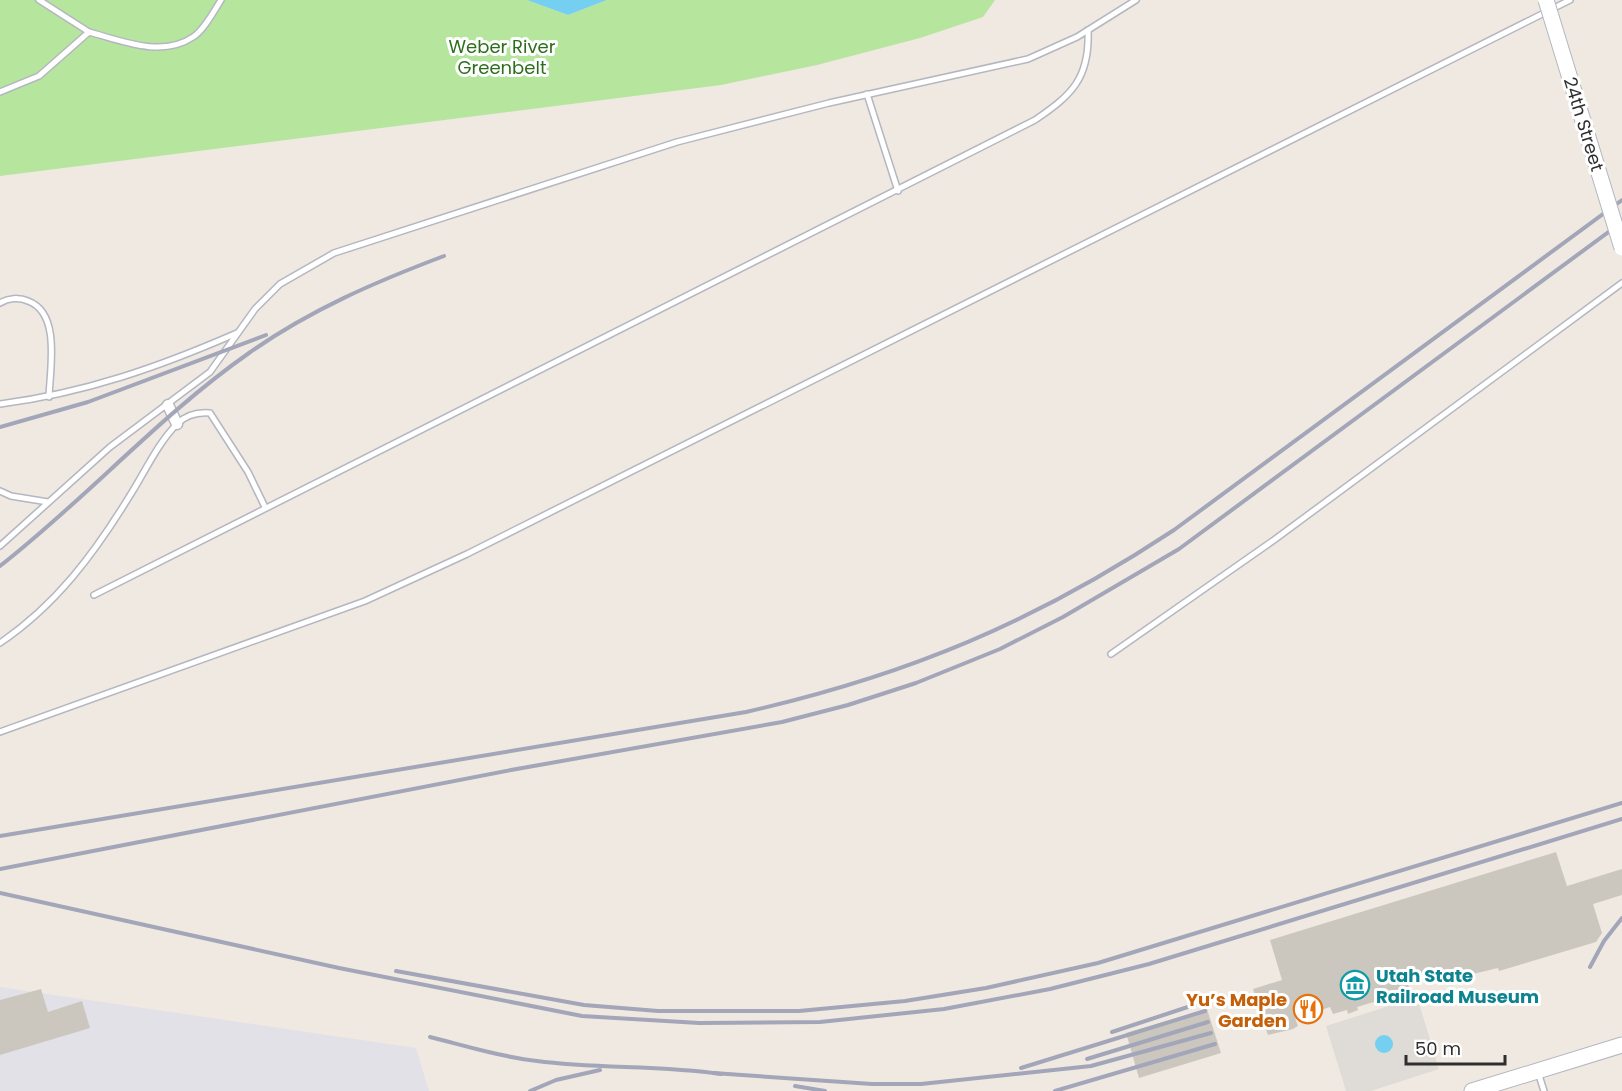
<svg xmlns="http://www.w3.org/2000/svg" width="1622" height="1091" viewBox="0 0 1622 1091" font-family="Poppins,sans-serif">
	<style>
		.industrial { fill: #e3e1e8 }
		.green { fill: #b6e59e }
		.plaza { fill: #dfdcd8 }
		.water { fill: #75cff0 }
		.building { fill: #cbc7bf }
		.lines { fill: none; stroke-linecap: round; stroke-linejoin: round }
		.service-casing { stroke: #b4b7c1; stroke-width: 8 }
		.minor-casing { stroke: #b4b7c1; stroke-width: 13 }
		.secondary-casing { stroke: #b4b7c1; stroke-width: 17 }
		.service { stroke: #fff; stroke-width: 5 }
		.minor { stroke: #fff; stroke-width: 10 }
		.secondary { stroke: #fff; stroke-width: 15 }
		.rail { stroke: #a3a6b8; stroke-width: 4 }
		.secondary-bridge-casing { stroke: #b4b7c1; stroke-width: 17; stroke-linecap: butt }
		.secondary-bridge { stroke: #fff; stroke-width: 15 }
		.labels { text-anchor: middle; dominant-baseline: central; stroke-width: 6; stroke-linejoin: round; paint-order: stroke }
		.park-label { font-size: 18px; fill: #2c6e1b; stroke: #fff }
		.street-label { font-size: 18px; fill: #2e2e2e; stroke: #fff }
		.culture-label { font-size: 18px; font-weight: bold; fill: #0d838f; stroke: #fff; text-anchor: start }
		.food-label { font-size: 18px; font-weight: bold; fill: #c56008; stroke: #fff; text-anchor: end }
	</style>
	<rect width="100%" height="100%" fill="#efe9e1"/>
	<path class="industrial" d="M0,987L416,1048L429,1091H0Z"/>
	<path class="green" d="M0,0H527L568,15L607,0H995L983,17L920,38L817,65L721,85L0,176Z"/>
	<path class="plaza" d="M1417,997L1439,1069L1371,1091H1346L1326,1026Z"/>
	<g class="water">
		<path d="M527,0H607L568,15Z"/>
		<circle cx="1384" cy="1044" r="9"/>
	</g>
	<g class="building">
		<path d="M1556,852L1567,886L1622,869V895L1593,904L1602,933L1596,942L1499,971L1498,968L1452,979L1450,971L1408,984L1410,991L1395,996L1396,999L1385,1002L1384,999L1357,1007L1358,1010L1348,1014L1347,1010L1333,1014L1330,1007L1295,1018L1298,1026L1293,1029L1268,1035L1253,989L1282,980L1270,940Z"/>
		<path d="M41,989L48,1012L82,1001L90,1028L0,1055V1000Z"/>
		<path d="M1207,1009L1221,1053L1139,1078L1126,1033Z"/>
	</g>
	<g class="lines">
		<g class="service-casing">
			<g id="service">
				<path d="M39,0L89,32"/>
				<path d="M0,92L39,76L89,32C122,41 162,58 193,37C204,30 214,11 221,0"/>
				<path d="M867,94L898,191"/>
				<path d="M0,303C8,298 19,297 28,301C61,313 50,368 49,397"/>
				<path d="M0,404C85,393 159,367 237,333"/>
				<path d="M0,491L11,496L48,502"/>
				<path d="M0,546L110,447L210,372L255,309L280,284L334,253L677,142L829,103L1028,59L1077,37L1136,0"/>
				<path d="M94,595L1035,120C1072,95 1090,78 1088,30"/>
				<path d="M0,643C56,605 94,554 129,497C144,474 157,444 177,424C186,415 197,412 210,413L248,472L265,507"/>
				<path d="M1111,654L1274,540L1622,283"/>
				<path d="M0,732L365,601L467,554L1570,0"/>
				<path d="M1538,1072L1544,1091"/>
			</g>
		</g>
		<g class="minor-casing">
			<path id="minor" d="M168,405L177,424"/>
		</g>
		<g class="secondary-casing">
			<path id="secondary" d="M1472,1091L1622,1045"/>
		</g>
		<use href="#service" class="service"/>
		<use href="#minor" class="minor"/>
		<use href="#secondary" class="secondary"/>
		<g class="rail">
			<path d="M0,427L88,402L266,335"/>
			<path d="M0,566C86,499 159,416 249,353C310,310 375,282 444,256"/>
			<path d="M0,836L746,712C908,675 1035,622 1174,530L1622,200"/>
			<path d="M0,869L511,770L782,722L848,705L916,683L1000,649L1063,617L1179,549L1622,222"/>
			<path d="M0,893L339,968L582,1016L699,1023L820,1022L944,1009L1050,989L1149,964L1622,819"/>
			<path d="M1590,967L1604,941L1622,918"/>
			<path d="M396,971L584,1005L658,1011H799L905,1001L986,988L1098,963L1622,803"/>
			<path d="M1112,1032L1212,999"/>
			<path d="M430,1037C466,1046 501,1057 537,1061C598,1069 660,1065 721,1074"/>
			<path d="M1087,1059L1208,1022"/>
			<path d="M1021,1068L1205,1011"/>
			<path d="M713,1073L872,1084H921L1091,1066L1211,1033"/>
			<path d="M795,1086L825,1091"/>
			<path d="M530,1091L556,1080L600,1070"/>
			<path d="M1055,1091L1215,1044"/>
		</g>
		<g class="secondary-bridge-casing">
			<path id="secondary-bridge" d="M1546,0L1622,248"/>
		</g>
		<use href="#secondary-bridge" class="secondary-bridge"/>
	</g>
	<defs>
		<g id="museum-ring" transform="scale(1.5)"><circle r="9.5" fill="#fff" stroke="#0f9aa8" stroke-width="1.5"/><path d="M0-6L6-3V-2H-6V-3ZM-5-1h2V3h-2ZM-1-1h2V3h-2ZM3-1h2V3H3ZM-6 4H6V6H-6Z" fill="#0f9aa8"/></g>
		<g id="restaurant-ring" transform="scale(1.5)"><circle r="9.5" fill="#fff" stroke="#e8710a" stroke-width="1.5"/><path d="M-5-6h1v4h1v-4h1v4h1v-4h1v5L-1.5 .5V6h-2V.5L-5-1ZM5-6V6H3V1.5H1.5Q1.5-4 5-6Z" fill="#e8710a"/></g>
	</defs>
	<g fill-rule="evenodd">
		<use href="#museum-ring" x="1355" y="985"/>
		<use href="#restaurant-ring" x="1308" y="1009"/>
	</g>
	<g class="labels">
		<g class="park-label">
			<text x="502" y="46">Weber River<tspan x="502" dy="21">Greenbelt</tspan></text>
		</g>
		<g class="street-label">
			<text transform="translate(1584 124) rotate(73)">24th Street</text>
		</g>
		<g class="culture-label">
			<text x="1376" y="975">Utah State<tspan x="1376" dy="21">Railroad Museum</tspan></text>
		</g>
		<g class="food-label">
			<text x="1287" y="999">Yu’s Maple<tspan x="1287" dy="21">Garden</tspan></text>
		</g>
	</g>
	<path d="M1406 1055v9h99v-9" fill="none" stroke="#2e2e2e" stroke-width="3"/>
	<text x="1415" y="1055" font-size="18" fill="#2e2e2e" stroke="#ffffff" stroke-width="4.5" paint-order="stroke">50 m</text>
</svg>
